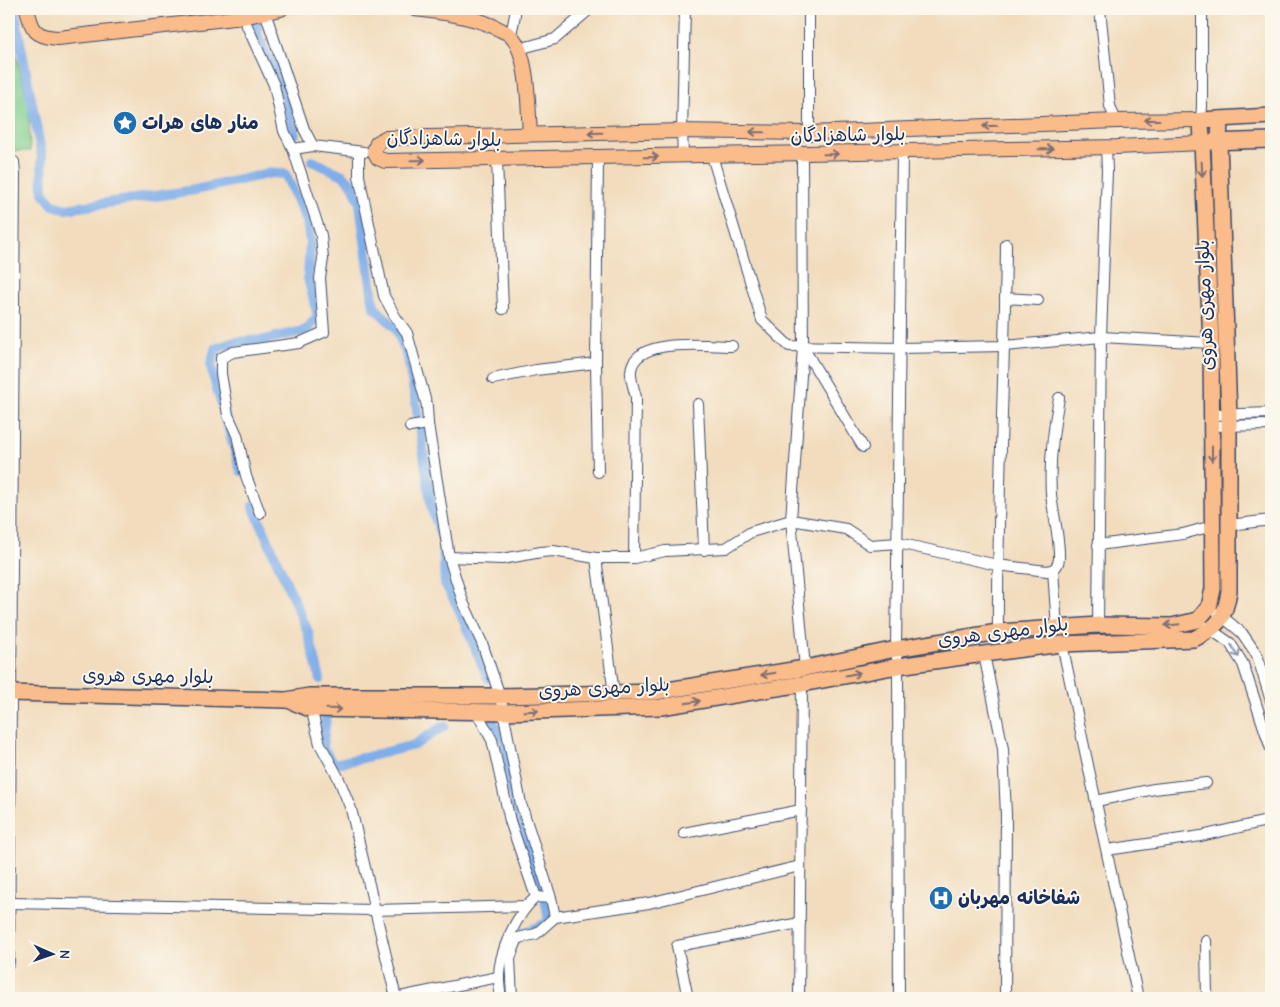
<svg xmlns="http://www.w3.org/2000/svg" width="1280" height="1007" viewBox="0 0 1280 1007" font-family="'Comic Neue','Playpen Sans Arabic',sans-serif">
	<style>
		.green { fill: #7fcd8c; stroke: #4d7e75 }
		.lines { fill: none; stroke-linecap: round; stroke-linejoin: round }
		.canal { stroke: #7faee9; stroke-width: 10 }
		.minor-casing { stroke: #3b496c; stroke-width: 12 }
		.major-casing { stroke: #3b496c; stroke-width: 16 }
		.highway-casing { stroke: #3b496c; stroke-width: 18 }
		.minor { stroke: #fff; stroke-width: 10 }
		.major { stroke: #fabc8b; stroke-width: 14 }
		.highway { stroke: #fabc8b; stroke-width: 15 }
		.oneway { stroke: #7f6e72 }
		.oneway2 { stroke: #8d97ae }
		.labels { text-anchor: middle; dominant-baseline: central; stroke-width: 4; stroke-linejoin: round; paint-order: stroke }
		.poi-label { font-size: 19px; font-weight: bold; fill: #1b2f5e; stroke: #fbf7ec; text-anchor: start }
		.street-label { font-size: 19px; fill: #1b2f5e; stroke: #fbf7ec }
	</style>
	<rect width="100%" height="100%" fill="#fbf7ec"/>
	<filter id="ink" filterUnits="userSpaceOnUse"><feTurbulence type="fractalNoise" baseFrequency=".02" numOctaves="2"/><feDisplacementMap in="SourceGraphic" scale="10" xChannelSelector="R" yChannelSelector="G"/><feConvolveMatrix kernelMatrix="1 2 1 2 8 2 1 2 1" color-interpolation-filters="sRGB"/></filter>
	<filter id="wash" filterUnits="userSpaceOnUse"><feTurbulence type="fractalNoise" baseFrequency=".0096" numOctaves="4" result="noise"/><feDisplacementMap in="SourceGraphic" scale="20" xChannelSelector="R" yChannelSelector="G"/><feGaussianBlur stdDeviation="1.12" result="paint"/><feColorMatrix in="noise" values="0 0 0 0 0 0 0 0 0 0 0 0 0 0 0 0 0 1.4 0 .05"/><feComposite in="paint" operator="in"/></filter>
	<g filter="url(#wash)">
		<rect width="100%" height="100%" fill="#f2dcbd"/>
		<path class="green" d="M9,27L29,108L30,151H9Z"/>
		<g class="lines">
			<g class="canal">
				<path d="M14,9L42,157L43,192L53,205L66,209L195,190L271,173L285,174L307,221L310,240L308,278L318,316L306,330L264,340L235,342L215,349L211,365L213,375L241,471"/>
				<path d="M256,24L258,37L269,59L279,73L291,124L295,134"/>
				<path d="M312,161L343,175L353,185L360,203L374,307L396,328L408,358L420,427L432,509L443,541L445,583L457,605L488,678"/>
				<path d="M253,506L308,632L320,679"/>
				<path d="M326,719L322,746L333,764L363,758L414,745L444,726"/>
				<path d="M493,722L505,740"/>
				<path d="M505,738L507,770L520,829L535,870L543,886L549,922L515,936"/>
				<path d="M506,998V966"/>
			</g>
		</g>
	</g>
	<g filter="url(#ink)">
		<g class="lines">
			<g class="minor-casing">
				<g id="minor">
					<path d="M264,9L304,129L313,146"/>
					<path d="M809,9V133"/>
					<path d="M1100,9L1110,106L1116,121"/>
					<path d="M243,17L274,85L284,131L293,149L321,235L323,259L320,278L324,332L299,343L233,352L221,358V374L228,415L237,435L246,476L260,513"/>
					<path d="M511,35L515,15V9"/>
					<path d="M519,49L555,39L590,9"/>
					<path d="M1201,120L1202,106V9"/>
					<path d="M293,149L313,146L364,152"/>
					<path d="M359,152V176L384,296L396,318L407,333L427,406L428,424L449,557L463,602L482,643L500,696L521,804L551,898L555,917L536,934L518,938L510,958L512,998"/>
					<path d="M802,154L803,347L791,520L805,668"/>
					<path d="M683,156L682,131L685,9"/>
					<path d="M712,156L762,320L789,346L901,348L1005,346L1101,337L1211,343"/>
					<path d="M598,157L596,363L598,472"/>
					<path d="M497,160L503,309"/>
					<path d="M9,162H14L15,174L9,963"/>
					<path d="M1005,298L1038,300"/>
					<path d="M803,347L863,447"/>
					<path d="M493,379L536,370L596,363"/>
					<path d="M698,404L704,550"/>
					<path d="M1211,415L1271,413"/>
					<path d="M1211,426L1271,425"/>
					<path d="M410,427L428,424"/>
					<path d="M1229,525L1271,520"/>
					<path d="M1098,545L1183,534L1212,526"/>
					<path d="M449,557L502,559L541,552L553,551L596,558H634L665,551L726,548L751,532L791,520L846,529L870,545L898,543L997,565L1047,571C1054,570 1058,567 1059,559C1060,537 1053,515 1051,494C1049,461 1053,430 1059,398"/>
					<path d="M596,558L614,694"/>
					<path d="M634,558L636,397C634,389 630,379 631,371C634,336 708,346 732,346"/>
					<path d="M1053,570L1057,628"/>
					<path d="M1218,613L1242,633L1257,655L1271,701"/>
					<path d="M1098,625L1101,337L1107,170L1106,147"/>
					<path d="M1207,627L1230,643L1243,664L1271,749"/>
					<path d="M998,632C997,502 1005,373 1006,244"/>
					<path d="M1062,644L1138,998"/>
					<path d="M984,654L1003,749L1006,815L1005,998"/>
					<path d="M310,704L320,744L338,777L351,809L396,998"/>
					<path d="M476,711L492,740L510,821L536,897"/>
					<path d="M1096,801L1154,789L1206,783"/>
					<path d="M684,833L801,810"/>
					<path d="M1107,850L1201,836L1271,820"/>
					<path d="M9,903L374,910L526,906"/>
					<path d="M555,917L649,903L800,866"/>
					<path d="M1206,941L1207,998"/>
					<path d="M395,998L498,977"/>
					<path d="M501,998C500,992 499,985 499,979C498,953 517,913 536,897L551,898"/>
					<path d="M688,998L677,946L800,923"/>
					<path d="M799,998L802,684"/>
					<path d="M899,998L898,666L896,649L902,152"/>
				</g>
			</g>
			<g class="major-casing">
				<g id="major">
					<path d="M27,9C32,30 35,37 58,38L243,17L281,9"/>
					<path d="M415,9C444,13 475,16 501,30C504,32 509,33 511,36C529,54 528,109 530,134"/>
					<path d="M1201,120L1116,121L809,133L682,131L385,138L377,143L374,151L378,158L385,161L1117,147L1201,143"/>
				</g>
			</g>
			<g class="highway-casing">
				<g id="highway">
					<path d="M1210,142L1271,140"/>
					<path d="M9,693L286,700L309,696H500L655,692L805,668L896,649L998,632L1098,625L1172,626L1198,620L1209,607L1213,589L1211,343L1201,120L1271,116"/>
					<path d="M288,700L310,709L504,712L661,707L802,684L898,666L984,654L1062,644L1194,639C1218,627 1225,619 1229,591V415L1219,142L1220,119"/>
				</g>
			</g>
			<use href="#minor" class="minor"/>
			<use href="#major" class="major"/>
			<use href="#highway" class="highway"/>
		</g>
		<defs><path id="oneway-shaft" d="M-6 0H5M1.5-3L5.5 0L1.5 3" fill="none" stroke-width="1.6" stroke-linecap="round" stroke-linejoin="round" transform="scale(1.25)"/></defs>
		<g class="oneway">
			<use href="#oneway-shaft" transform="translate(1152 120) rotate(180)"/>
			<use href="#oneway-shaft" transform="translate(990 126) rotate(178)"/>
			<use href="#oneway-shaft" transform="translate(757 132) rotate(-179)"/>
			<use href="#oneway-shaft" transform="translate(595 133) rotate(179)"/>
			<use href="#oneway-shaft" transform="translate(1046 149) rotate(-1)"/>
			<use href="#oneway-shaft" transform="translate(831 154) rotate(-1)"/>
			<use href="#oneway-shaft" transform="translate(651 157) rotate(-1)"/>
			<use href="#oneway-shaft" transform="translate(418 160) rotate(-1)"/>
			<use href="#oneway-shaft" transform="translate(1202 169) rotate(87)"/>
			<use href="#oneway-shaft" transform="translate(1212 454) rotate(90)"/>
			<use href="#oneway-shaft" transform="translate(1172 625) rotate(174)"/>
			<use href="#oneway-shaft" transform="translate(768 674) rotate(171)"/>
			<use href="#oneway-shaft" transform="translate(853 674) rotate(-11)"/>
			<use href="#oneway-shaft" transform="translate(693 702) rotate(-9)"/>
			<use href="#oneway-shaft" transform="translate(334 709) rotate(1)"/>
			<use href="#oneway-shaft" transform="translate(531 711) rotate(-2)"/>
		</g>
		<use class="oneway2" href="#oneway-shaft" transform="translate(1235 651) rotate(58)"/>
	</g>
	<defs>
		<g id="sight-disc" transform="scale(1.25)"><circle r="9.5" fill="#1f6fb2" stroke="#fbf7ec"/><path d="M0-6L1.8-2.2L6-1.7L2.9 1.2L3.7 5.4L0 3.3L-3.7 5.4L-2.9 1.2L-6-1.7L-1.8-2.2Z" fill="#fff"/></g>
		<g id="hospital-disc" transform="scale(1.25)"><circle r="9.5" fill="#1f6fb2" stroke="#fbf7ec"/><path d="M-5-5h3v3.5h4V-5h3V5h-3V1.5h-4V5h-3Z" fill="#fff"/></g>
	</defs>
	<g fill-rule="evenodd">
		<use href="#sight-disc" x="125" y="123"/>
		<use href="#hospital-disc" x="941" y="898"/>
	</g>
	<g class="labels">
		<g class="poi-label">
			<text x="142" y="123">منار های هرات</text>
			<text x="958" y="898">شفاخانه مهربان</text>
		</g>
		<g class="street-label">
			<text transform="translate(848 135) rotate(-1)">بلوار شاهزادگان</text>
			<text transform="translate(444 139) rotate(1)">بلوار شاهزادگان</text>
			<text transform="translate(1205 305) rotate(-92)">بلوار مهری هروی</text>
			<text transform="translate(1003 632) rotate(-7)">بلوار مهری هروی</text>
			<text transform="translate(148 676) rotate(1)">بلوار مهری هروی</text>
			<text transform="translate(604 688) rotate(-3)">بلوار مهری هروی</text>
		</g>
	</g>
	<rect width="1280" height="1007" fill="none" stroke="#fbf7ec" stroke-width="30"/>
	<g transform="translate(52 954) rotate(92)" stroke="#fbf7ec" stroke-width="4" paint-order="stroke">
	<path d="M0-4L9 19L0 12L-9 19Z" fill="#1b2f5e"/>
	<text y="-8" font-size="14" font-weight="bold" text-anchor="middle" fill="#1b2f5e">N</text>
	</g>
</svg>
